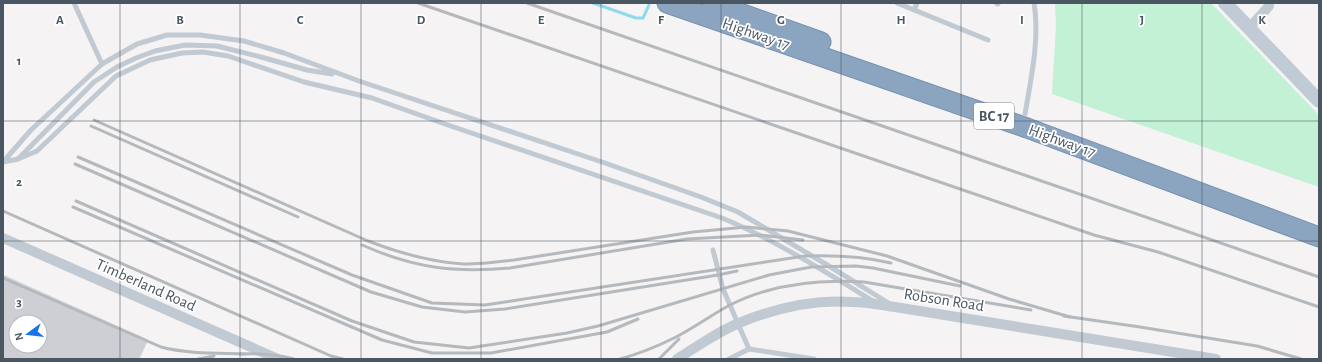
<svg xmlns="http://www.w3.org/2000/svg" width="1322" height="362" viewBox="0 0 1322 362" font-family="'Alegreya Sans',sans-serif">
	<style>
		.green { fill: #c3f1d5 }
		.lines { fill: none; stroke-linecap: round; stroke-linejoin: round }
		.stream { stroke: #90daee; stroke-width: 3 }
		.building { fill: #cdcfd5; stroke: #d7d9de; fill-rule: evenodd }
		.highway-casing { stroke: #7690ad; stroke-width: 21 }
		.lane { stroke: #c1cad2; stroke-width: 5 }
		.street { stroke: #c1cad2; stroke-width: 10 }
		.secondary { stroke: #c1cbd6; stroke-width: 14 }
		.highway { stroke: #8ba5c1; stroke-width: 19 }
		.rail { stroke: #b5b8bd; stroke-width: 3 }
		.grid { fill: none; stroke: #4a5661; stroke-width: 1; stroke-opacity: 0.55 }
		.labels { text-anchor: middle; dominant-baseline: central; stroke-width: 3.5; stroke-linejoin: round; paint-order: stroke }
		.shield { fill: #fff; stroke: #808990; stroke-width: 1 }
		.shield-label { font-size: 15px; font-weight: bold; fill: #4a5661 }
		.street-label { font-size: 16px; fill: #4a5661; stroke: #fff }
		.grid-label { font-size: 13px; text-anchor: middle; font-weight: bold; fill: #4a5661; stroke: #fff; stroke-width: 3.5; stroke-linejoin: round; paint-order: stroke }
	</style>
	<rect width="100%" height="100%" fill="#f5f3f3"/>
	<path class="green" d="M1055,3H1211L1319,115V187L1052,94L1056,24Z"/>
	<g class="lines">
		<path class="stream" d="M593,3L636,18H643L649,5"/>
	</g>
	<path class="building" d="M3,275L148,340L139,359H3ZM16,322H40V346H16Z"/>
	<g class="lines">
		<g class="highway-casing">
			<g id="highway">
				<path d="M667,3L1027,128L1319,237"/>
				<path d="M712,3L821,42"/>
			</g>
		</g>
		<g class="lane">
			<path d="M74,3L102,64"/>
			<path d="M897,3L988,40"/>
			<path d="M996,3L998,4"/>
			<path d="M914,10L917,3"/>
			<path d="M1025,114C1031,79 1040,38 1034,3"/>
			<path d="M18,159L37,151L116,76L150,60L182,53L203,52L228,56L304,82L372,98L445,124L722,218C775,240 824,271 873,301"/>
			<path d="M3,162L31,130L102,64L137,44L167,35H200L244,41L284,53L359,81L602,162L701,197L738,212L829,266L890,304"/>
			<path d="M3,162L18,159L94,82L117,67L136,58L155,51L185,45L217,46L261,57L307,70L332,74"/>
			<path d="M713,250L723,289L749,349"/>
			<path d="M729,359L749,349L814,359"/>
		</g>
		<g class="street">
			<path d="M1249,28L1269,6V3"/>
			<path d="M3,238L278,359"/>
			<path d="M677,359C698,346 720,330 744,321C777,308 816,299 852,302C866,302 881,305 895,307L1216,359"/>
		</g>
		<path class="secondary" d="M1225,3L1319,101"/>
		<use href="#highway" class="highway"/>
		<g class="rail">
			<path d="M418,3L1094,235L1158,252L1319,307"/>
			<path d="M527,3L1319,277"/>
			<path d="M94,120L368,241C399,253 430,262 464,264C480,264 497,262 514,260L693,232L746,227L788,231L887,256L1009,299L1070,317"/>
			<path d="M91,126L298,217"/>
			<path d="M78,157L352,275L432,303L485,305L805,256C834,255 862,256 891,263"/>
			<path d="M75,164L371,292L422,307L465,312L505,309L718,275L737,271"/>
			<path d="M76,201L352,321L414,342L469,348L567,333L598,326L769,275L811,267L856,266L873,268L960,286"/>
			<path d="M73,207L382,340L432,353H491L607,332L638,319"/>
			<path d="M3,211L331,356L343,359"/>
			<path d="M362,245C414,268 453,273 510,268L687,239L760,235L803,240"/>
			<path d="M3,278L161,347C187,354 219,353 245,354"/>
			<path d="M1064,316L1140,327L1257,346L1301,359"/>
			<path d="M240,354C259,353 275,354 294,359"/>
			<path d="M198,359L214,356"/>
			<path d="M620,359C638,354 656,347 674,338C692,329 710,316 728,306C770,284 818,279 864,282L1031,310"/>
			<path d="M659,359L679,339"/>
		</g>
	</g>
	<path class="grid" d="M120,3V359M240,3V359M361,3V359M481,3V359M601,3V359M721,3V359M841,3V359M961,3V359M1082,3V359M1202,3V359M3,121H1319M3,241H1319"/>
	<g class="labels">
		<rect class="shield" x="974" y="103" width="40" height="26" rx="3"/>
		<g class="shield-label">
			<text x="994" y="116">BC 17</text>
		</g>
		<g class="street-label">
			<text transform="translate(756 34) rotate(19)">Highway 17</text>
			<text transform="translate(1062 141) rotate(20)">Highway 17</text>
			<text transform="translate(146 285) rotate(24)">Timberland Road</text>
			<text transform="translate(944 300) rotate(9)">Robson Road</text>
		</g>
	</g>
	<g class="grid-label">
		<text x="60" y="24">A</text>
		<text x="180" y="24">B</text>
		<text x="300" y="24">C</text>
		<text x="421" y="24">D</text>
		<text x="541" y="24">E</text>
		<text x="661" y="24">F</text>
		<text x="781" y="24">G</text>
		<text x="901" y="24">H</text>
		<text x="1022" y="24">I</text>
		<text x="1142" y="24">J</text>
		<text x="1262" y="24">K</text>
		<text x="19" y="65">1</text>
		<text x="19" y="186">2</text>
		<text x="19" y="306">3</text>
	</g>
	<rect width="1322" height="362" fill="none" stroke="#4a5661" stroke-width="8"/>
	<g transform="translate(28 334) rotate(255)"><circle r="19" fill="#ffffff" stroke="#b7bbc0"/>
	<path d="M0-3L7 15L0 10L-7 15Z" fill="#1a73e8"/>
	<text y="-6" font-size="11" font-weight="bold" text-anchor="middle" fill="#4a5661">N</text>
	</g>
</svg>
